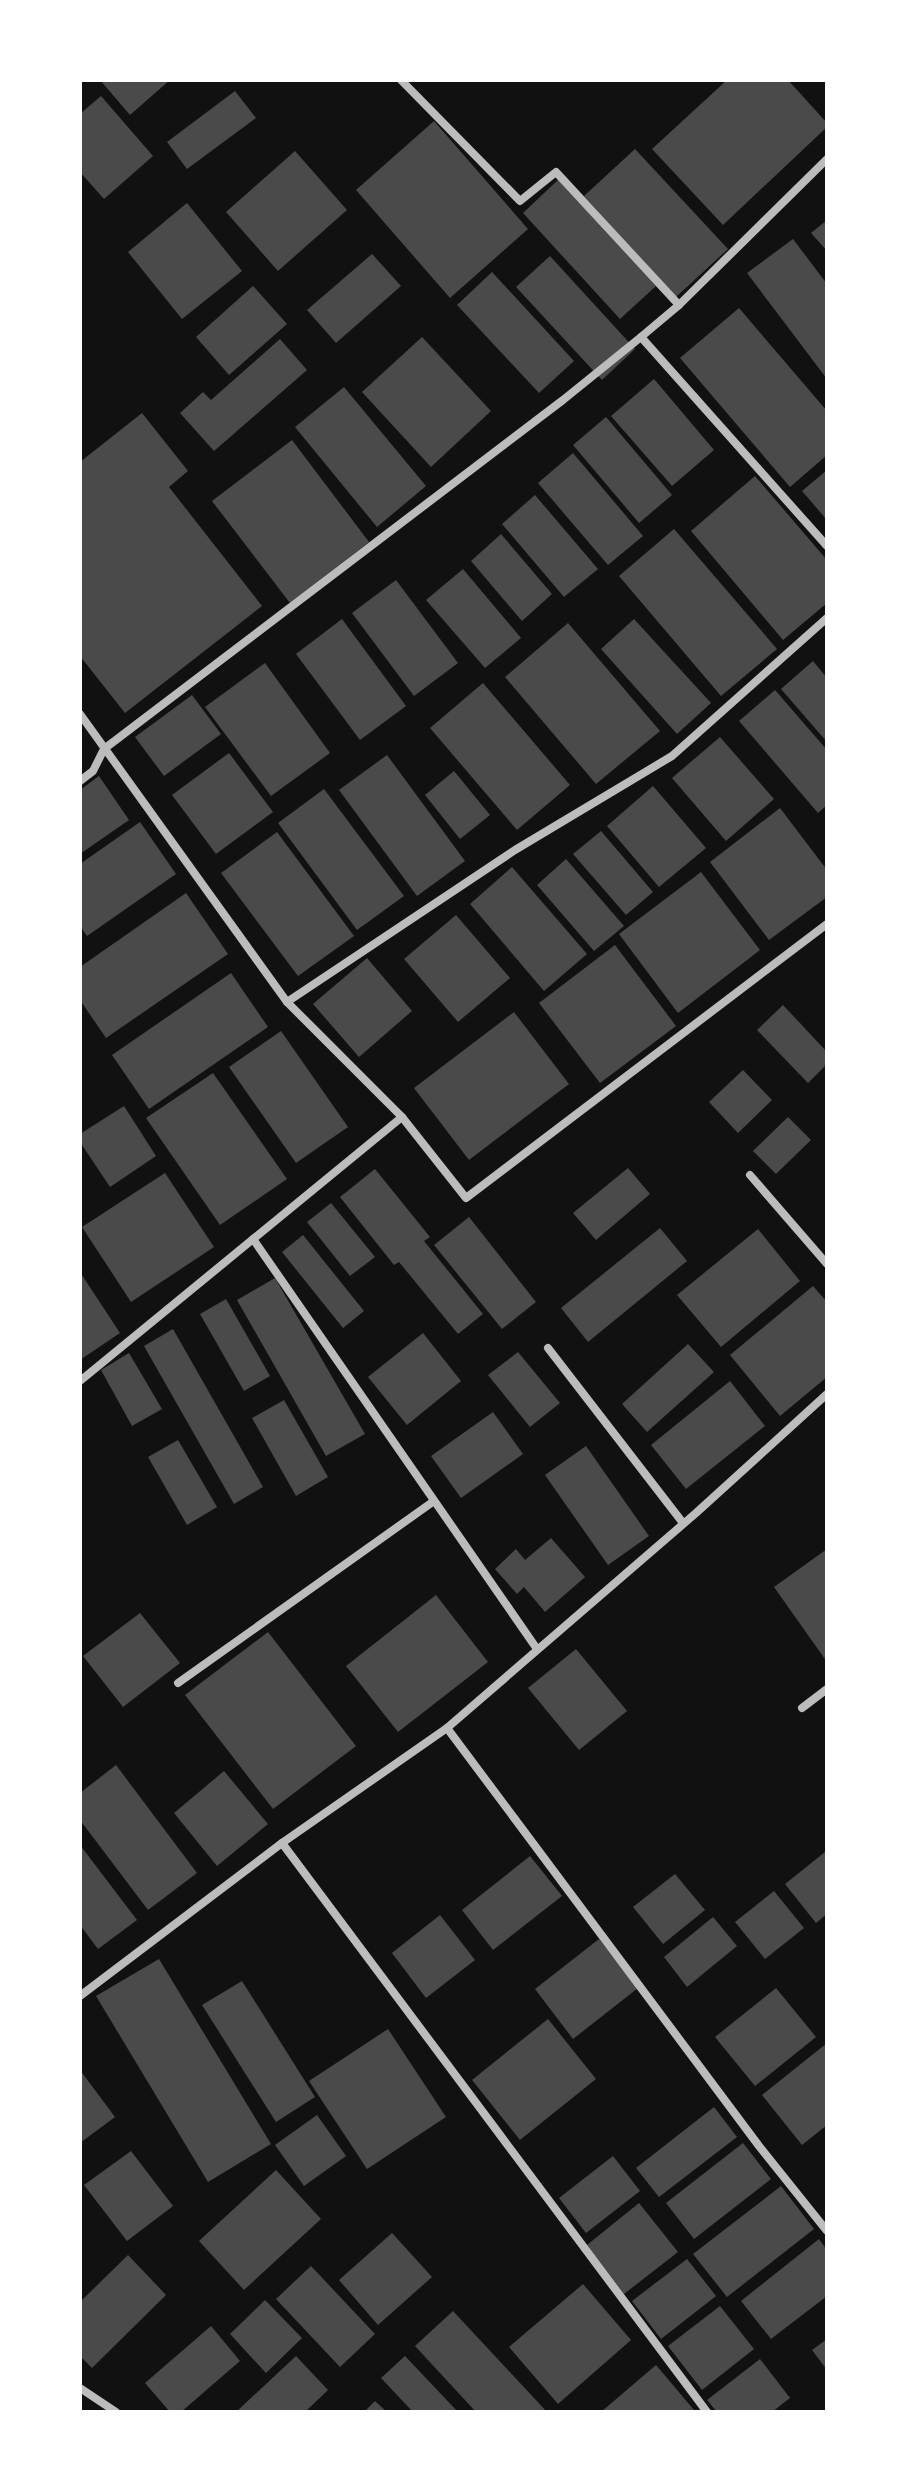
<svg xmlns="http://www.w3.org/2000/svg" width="907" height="2492" viewBox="0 0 907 2492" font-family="'Space Grotesk',sans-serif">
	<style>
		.building { fill: #4a4a4a }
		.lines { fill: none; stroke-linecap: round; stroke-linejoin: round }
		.minor { stroke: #bcbcbc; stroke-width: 8 }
	</style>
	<rect width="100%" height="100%" fill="#111"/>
	<g class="building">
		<path d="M100,80H170L130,115Z"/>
		<path d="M727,80H788L827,123V127L723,225L652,149Z"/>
		<path d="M235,91L256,118L187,169L167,142Z"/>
		<path d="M101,96L153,156L104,199L80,172V114Z"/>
		<path d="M434,121L528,229L450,298L356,190Z"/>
		<path d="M635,149L728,249L676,297L584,196Z"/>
		<path d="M295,151L347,210L278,271L226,212Z"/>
		<path d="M558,180L656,286L620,319L523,213Z"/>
		<path d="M187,203L242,271L182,319L128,252Z"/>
		<path d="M827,220V251L811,233Z"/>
		<path d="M793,239L827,284V379L747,273Z"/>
		<path d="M372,254L401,286L336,343L307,310Z"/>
		<path d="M550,256L635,349L602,380L516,287Z"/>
		<path d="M492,272L574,361L539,393L457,305Z"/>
		<path d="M253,286L287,324L229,375L196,337Z"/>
		<path d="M739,308L827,411V455L790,487L680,358Z"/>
		<path d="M422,337L491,411L431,467L362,392Z"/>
		<path d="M280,339L307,370L214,451L180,413L203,392L211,400Z"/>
		<path d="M654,379L714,450L672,486L611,416Z"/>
		<path d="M344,387L426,486L377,527L295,427Z"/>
		<path d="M142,413L188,471L169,487L262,606L125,713L80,656V462Z"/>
		<path d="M606,417L672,495L639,523L573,445Z"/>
		<path d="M292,440L369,542L290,603L212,501Z"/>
		<path d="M573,453L643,536L608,565L538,483Z"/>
		<path d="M827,470V520L802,491Z"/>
		<path d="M755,476L827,560V603L783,640L691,531Z"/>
		<path d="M535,495L598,569L564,597L502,524Z"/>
		<path d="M674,529L777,649L721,696L619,576Z"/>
		<path d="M501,534L552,594L522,621L471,561Z"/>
		<path d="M463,569L521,638L485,668L426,600Z"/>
		<path d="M396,580L458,663L414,696L352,613Z"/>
		<path d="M342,619L406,706L360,740L296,654Z"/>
		<path d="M634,619L711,703L677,734L601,649Z"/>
		<path d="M568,623L660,731L596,784L505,677Z"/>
		<path d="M813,661L827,678V742L781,689Z"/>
		<path d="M265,663L330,753L271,796L205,707Z"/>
		<path d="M483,683L570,785L517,830L430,728Z"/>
		<path d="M775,690L827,750V805L818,813L739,721Z"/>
		<path d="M192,695L221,734L164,776L135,737Z"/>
		<path d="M720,737L774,799L726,841L672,778Z"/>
		<path d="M229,753L273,812L216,854L172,795Z"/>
		<path d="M387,755L465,861L417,896L339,790Z"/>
		<path d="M454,771L490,815L460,839L425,795Z"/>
		<path d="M99,776L129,820L80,854V790Z"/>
		<path d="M653,786L706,848L659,887L607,826Z"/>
		<path d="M324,789L404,896L357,930L278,823Z"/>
		<path d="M780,808L827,870V897L769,940L710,862Z"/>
		<path d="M140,822L176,874L87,936L80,926V864Z"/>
		<path d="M601,831L653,892L626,915L573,854Z"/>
		<path d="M277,832L354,936L298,976L221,873Z"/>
		<path d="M566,859L624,926L594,951L537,885Z"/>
		<path d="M512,867L587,954L544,991L470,904Z"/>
		<path d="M701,872L760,950L678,1013L619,934Z"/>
		<path d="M186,893L228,954L106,1038L80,1000V967Z"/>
		<path d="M456,915L510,978L458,1022L404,959Z"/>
		<path d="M615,945L676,1026L600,1083L539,1003Z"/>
		<path d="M367,958L412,1011L359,1057L313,1004Z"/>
		<path d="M231,973L268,1027L149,1109L112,1055Z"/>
		<path d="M783,1005L827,1052V1064L808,1083L757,1030Z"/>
		<path d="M514,1012L569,1084L469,1160L414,1088Z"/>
		<path d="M281,1031L348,1127L296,1163L229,1067Z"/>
		<path d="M743,1070L772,1100L738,1133L709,1102Z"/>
		<path d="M213,1073L287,1179L220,1225L146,1118Z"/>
		<path d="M124,1106L156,1156L110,1187L80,1142V1134Z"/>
		<path d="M788,1117L811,1140L776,1174L753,1151Z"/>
		<path d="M628,1168L650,1194L596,1240L573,1213Z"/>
		<path d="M375,1169L430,1237L424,1241L483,1314L458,1334L399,1262L394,1265L340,1197Z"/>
		<path d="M165,1173L214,1247L131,1302L82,1227Z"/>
		<path d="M331,1203L375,1257L350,1276L307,1222Z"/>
		<path d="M469,1217L536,1302L502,1329L434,1245Z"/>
		<path d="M660,1228L687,1261L588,1342L561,1308Z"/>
		<path d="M758,1229L800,1281L721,1347L677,1295Z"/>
		<path d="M303,1235L364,1311L343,1328L282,1252Z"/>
		<path d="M80,1272L120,1333L80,1360Z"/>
		<path d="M275,1278L365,1434L326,1456L237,1300Z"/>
		<path d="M813,1286L827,1302V1377L780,1416L730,1355Z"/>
		<path d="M226,1299L270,1376L244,1391L200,1314Z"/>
		<path d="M173,1329L263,1487L234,1504L144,1346Z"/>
		<path d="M423,1333L461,1381L407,1425L368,1377Z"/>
		<path d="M688,1344L714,1372L647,1432L622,1404Z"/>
		<path d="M518,1352L560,1403L530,1427L488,1375Z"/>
		<path d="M129,1353L162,1409L132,1426L101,1370Z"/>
		<path d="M730,1381L765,1426L686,1489L651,1445Z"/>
		<path d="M284,1400L328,1477L296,1496L252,1418Z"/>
		<path d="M493,1412L523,1454L461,1498L431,1456Z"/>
		<path d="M178,1440L217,1507L187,1525L148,1457Z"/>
		<path d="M586,1446L649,1536L608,1565L545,1475Z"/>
		<path d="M551,1538L585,1577L545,1612L524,1587L517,1594L495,1569L516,1549L525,1560Z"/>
		<path d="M827,1549V1662L774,1587Z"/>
		<path d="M436,1595L488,1662L398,1732L346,1666Z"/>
		<path d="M140,1613L180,1663L123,1707L83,1656Z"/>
		<path d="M268,1632L356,1746L273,1809L185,1695Z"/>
		<path d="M576,1649L627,1711L579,1750L528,1688Z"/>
		<path d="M116,1765L197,1873L148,1910L80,1820V1793Z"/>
		<path d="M224,1771L268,1824L217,1866L174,1813Z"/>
		<path d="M80,1845L137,1920L98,1949L80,1925Z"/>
		<path d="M825,1852L827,1855V1914L816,1923L785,1884Z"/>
		<path d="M530,1856L562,1896L493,1950L462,1910Z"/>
		<path d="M675,1874L705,1910L663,1944L633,1907Z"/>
		<path d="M774,1891L804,1928L765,1959L735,1922Z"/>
		<path d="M440,1915L475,1960L426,1998L392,1953Z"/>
		<path d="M713,1917L737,1946L687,1987L664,1957Z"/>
		<path d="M599,1939L638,1988L573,2039L535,1989Z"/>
		<path d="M159,1959L271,2144L208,2182L96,1996Z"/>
		<path d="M242,1981L315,2097L276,2122L202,2005Z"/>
		<path d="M776,1988L816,2037L755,2086L715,2037Z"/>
		<path d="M548,2019L596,2079L520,2140L472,2080Z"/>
		<path d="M388,2029L446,2117L367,2169L309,2081Z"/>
		<path d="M827,2043V2125L802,2145L762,2095Z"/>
		<path d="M80,2070L115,2117L80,2143Z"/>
		<path d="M714,2107L737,2137L659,2197L636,2168Z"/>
		<path d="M317,2115L346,2156L304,2186L275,2145Z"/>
		<path d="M743,2143L771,2179L694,2239L666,2203Z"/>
		<path d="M131,2151L173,2206L127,2241L84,2185Z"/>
		<path d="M613,2156L640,2191L586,2233L559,2198Z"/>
		<path d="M276,2170L321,2219L244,2290L199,2241Z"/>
		<path d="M781,2186L814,2229L727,2297L693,2254Z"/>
		<path d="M639,2203L678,2252L624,2294L587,2245Z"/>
		<path d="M392,2233L432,2277L378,2325L339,2280Z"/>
		<path d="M819,2239L827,2250V2296L771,2339L741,2301Z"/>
		<path d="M128,2255L166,2295L92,2368L80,2356V2302Z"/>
		<path d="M687,2259L716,2296L661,2339L632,2301Z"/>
		<path d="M311,2266L375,2334L340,2367L276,2299Z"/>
		<path d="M583,2284L631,2340L558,2404L509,2347Z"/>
		<path d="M265,2300L302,2338L266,2373L230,2334Z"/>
		<path d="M720,2306L754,2349L702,2390L668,2346Z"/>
		<path d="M453,2311L547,2412H476L415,2346Z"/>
		<path d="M211,2326L240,2361L181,2412H170L145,2383Z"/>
		<path d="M827,2339V2370L812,2350Z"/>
		<path d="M296,2356L328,2390L305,2412H236Z"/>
		<path d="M405,2356L458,2412H413L381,2378Z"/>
		<path d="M760,2359L790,2398L772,2412H717L707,2400Z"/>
		<path d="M656,2365L694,2410L692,2412H601Z"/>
		<path d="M375,2401L387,2412H364Z"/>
	</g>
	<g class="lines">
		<g class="minor">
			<path d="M401,80L520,201L556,172L679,305"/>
			<path d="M641,337L827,546"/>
			<path d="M80,714L287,1002L402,1117L466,1198L827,924"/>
			<path d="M80,781L93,771L104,749L563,400L641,337L679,305L827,159"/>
			<path d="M287,1002L515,850L672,756L827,618"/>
			<path d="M750,1175L827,1264"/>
			<path d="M253,1239L537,1649"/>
			<path d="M548,1348L683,1523"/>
			<path d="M80,1381L402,1117"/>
			<path d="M178,1683L434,1501"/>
			<path d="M802,1708L827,1689"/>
			<path d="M447,1728L759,2146L827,2231"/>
			<path d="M282,1843L707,2412"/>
			<path d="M80,1996L282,1843L447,1728L696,1513L827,1394"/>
			<path d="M80,2388L116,2412"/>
		</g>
	</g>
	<rect width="907" height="2492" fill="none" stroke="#ffffff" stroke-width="164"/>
</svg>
